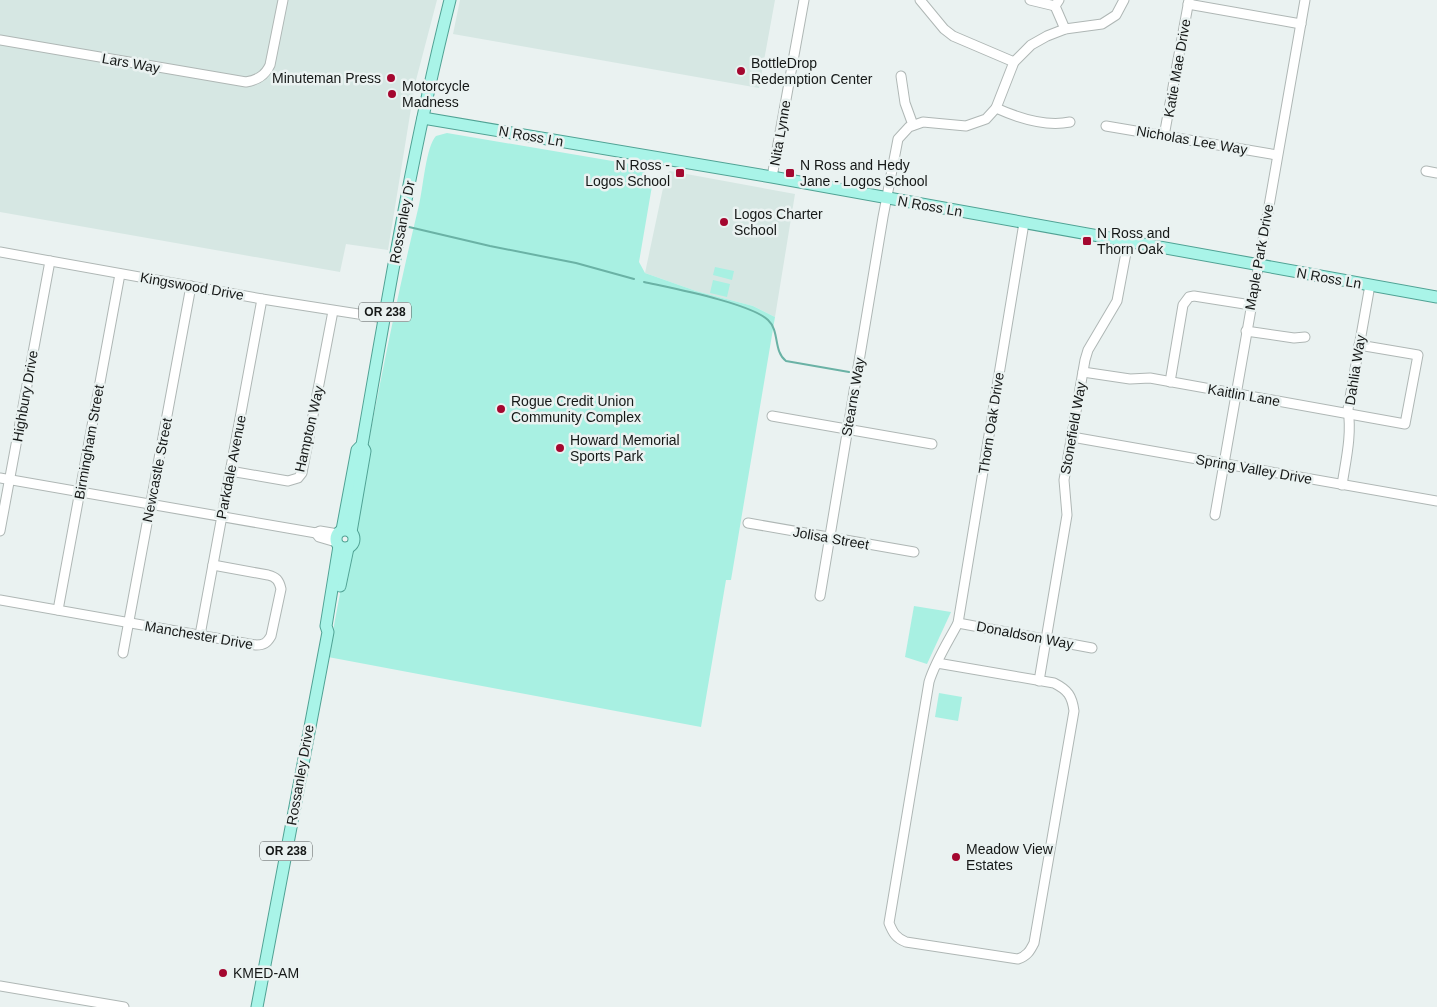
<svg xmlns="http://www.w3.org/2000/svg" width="1437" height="1007" viewBox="0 0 1437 1007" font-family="Helvetica,sans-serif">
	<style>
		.built { fill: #d6e7e3 }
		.green { fill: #a8f0e2 }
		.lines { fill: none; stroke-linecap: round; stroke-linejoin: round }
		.stream { stroke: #6ab2a5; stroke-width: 2 }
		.minor-casing { stroke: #afb7b5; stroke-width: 11 }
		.major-casing { stroke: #50a294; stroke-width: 13 }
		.minor { stroke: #fff; stroke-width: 9 }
		.major { stroke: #a9f4e8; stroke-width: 11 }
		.poi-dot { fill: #a4072f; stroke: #eaf2f1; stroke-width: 2 }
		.labels { text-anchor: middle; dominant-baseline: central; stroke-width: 5; stroke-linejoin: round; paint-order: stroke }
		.shield { fill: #eaf2f1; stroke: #555958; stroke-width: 1 }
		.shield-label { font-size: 12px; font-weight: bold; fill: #151817 }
		.street-label { font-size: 14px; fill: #151817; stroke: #eaf2f1 }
		.poi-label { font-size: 14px; fill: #151817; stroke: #eaf2f1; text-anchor: start }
	</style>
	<rect width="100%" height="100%" fill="#eaf2f1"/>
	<g class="built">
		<path d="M0,0H437L415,84L388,250L346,244L340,272L0,212Z"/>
		<path d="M460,0H775L759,88L453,34Z"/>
		<path d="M670,171L795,194L775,317L753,306L696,291L645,273L666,174Z"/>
	</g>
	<g class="green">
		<path d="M447,133L636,165L653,180L639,262L645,273L696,291L753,306L775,317L731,580H726L701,727L328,657C357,506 383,354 419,205C423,189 426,146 436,136Z"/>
		<path d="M715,267L734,271L732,280L713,275Z"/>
		<path d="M713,280L730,284L727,297L710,293Z"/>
		<path d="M914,606L951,612L927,664L905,657Z"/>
		<path d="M939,693L962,697L958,721L935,717Z"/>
	</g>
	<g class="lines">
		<g class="stream">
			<path d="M409,227L490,246L576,263L634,279"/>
			<path d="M644,282C671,288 750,303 768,320C780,331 773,351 786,361L849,372"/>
		</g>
		<g class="minor-casing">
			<g id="minor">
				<path d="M920,0L944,29L953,36L1014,62"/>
				<path d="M1030,0L1055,6"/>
				<path d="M1059,0L1055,6L1065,29"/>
				<path d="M1188,4L1301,24"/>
				<path d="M0,40L246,82C257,80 265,76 270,65L283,0"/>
				<path d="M901,76L905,103L913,125"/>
				<path d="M996,108C1018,118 1045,127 1070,122"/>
				<path d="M1106,126L1277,155"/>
				<path d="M1164,136L1189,0"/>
				<path d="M1426,171L1437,173"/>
				<path d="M772,177L804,0"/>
				<path d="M0,252L262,299L384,318"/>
				<path d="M1246,331L1294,338L1305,337"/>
				<path d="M1083,372L1130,379L1150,378L1405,424L1418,355L1359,345"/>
				<path d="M1170,382L1183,305L1189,297L1194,296L1251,305"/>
				<path d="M772,416L932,444"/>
				<path d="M1072,437L1437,501"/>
				<path d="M230,471L288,481L298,478L302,473L333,311"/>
				<path d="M0,478L316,533L320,531L338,534"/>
				<path d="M1342,485C1346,459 1352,435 1348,409L1370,285"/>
				<path d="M1215,515L1305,0"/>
				<path d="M748,523L914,552"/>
				<path d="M0,531L50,261"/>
				<path d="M316,533L319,537L336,542"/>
				<path d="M820,596L883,217L898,139L909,127L923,122L966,126L986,119L996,108L1014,62L1031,45L1047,36L1065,29L1102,24L1116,15L1124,0"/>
				<path d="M0,600L256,645C264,645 267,643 271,636L281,589C279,580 276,577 268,575L213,565"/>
				<path d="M58,610L120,274"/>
				<path d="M958,623L1092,648"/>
				<path d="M200,635L262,299"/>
				<path d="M123,653L191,286"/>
				<path d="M937,663L1054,683C1068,690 1072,696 1074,711L1034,943C1030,951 1027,956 1018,959L906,942C896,938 893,933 889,923L929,682C935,662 948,642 958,623L1024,223"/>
				<path d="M1039,681L1067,515L1064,480L1085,360L1088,350L1117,301L1128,242"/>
				<path d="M0,986L124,1007"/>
			</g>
		</g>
		<g class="major-casing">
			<g id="major">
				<path d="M423,118L772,177L1437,297"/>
				<circle cx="345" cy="539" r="9"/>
				<path d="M342,530L357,450L362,445C388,296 413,147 450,0"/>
				<path d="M351,532L365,451L364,449"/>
				<path d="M340,586L348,548"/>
				<path d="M257,1007L328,632L326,626L339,546"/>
			</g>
		</g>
		<use href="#minor" class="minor"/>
		<use href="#major" class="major"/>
	</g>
	<g class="poi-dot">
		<circle cx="741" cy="71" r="5"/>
		<circle cx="391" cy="78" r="5"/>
		<circle cx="392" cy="94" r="5"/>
		<rect x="675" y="168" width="10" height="10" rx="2.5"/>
		<rect x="785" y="168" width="10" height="10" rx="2.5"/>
		<circle cx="724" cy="222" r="5"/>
		<rect x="1082" y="236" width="10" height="10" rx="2.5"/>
		<circle cx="501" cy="409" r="5"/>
		<circle cx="560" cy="448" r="5"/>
		<circle cx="956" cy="857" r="5"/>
		<circle cx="223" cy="973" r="5"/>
	</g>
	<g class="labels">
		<g class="shield">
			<rect x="359" y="302.5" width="52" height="19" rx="4"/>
			<rect x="260" y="841.5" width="52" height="19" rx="4"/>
		</g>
		<g class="shield-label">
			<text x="385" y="312">OR 238</text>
			<text x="286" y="851">OR 238</text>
		</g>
		<g class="street-label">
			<text transform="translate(131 63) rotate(10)">Lars Way</text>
			<text transform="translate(1177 68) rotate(-80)">Katie Mae Drive</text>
			<text transform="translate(780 133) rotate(-80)">Nita Lynne</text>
			<text transform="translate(531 136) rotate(10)">N Ross Ln</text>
			<text transform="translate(1192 140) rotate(10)">Nicholas Lee Way</text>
			<text transform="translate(930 206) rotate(10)">N Ross Ln</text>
			<text transform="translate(402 222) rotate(-79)">Rossanley Dr</text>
			<text transform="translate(1259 257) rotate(-80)">Maple Park Drive</text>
			<text transform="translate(1329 278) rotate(10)">N Ross Ln</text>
			<text transform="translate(192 286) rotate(10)">Kingswood Drive</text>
			<text transform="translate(1355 370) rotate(-81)">Dahlia Way</text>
			<text transform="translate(1244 395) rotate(10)">Kaitlin Lane</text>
			<text transform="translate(25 396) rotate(-80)">Highbury Drive</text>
			<text transform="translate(853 397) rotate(-80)">Stearns Way</text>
			<text transform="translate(991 423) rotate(-81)">Thorn Oak Drive</text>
			<text transform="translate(1073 428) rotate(-80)">Stonefield Way</text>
			<text transform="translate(309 429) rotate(-77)">Hampton Way</text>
			<text transform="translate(89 442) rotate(-80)">Birmingham Street</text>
			<text transform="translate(231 467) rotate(-79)">Parkdale Avenue</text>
			<text transform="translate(1254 469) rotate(10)">Spring Valley Drive</text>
			<text transform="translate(157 470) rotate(-79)">Newcastle Street</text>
			<text transform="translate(831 538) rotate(10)">Jolisa Street</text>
			<text transform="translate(199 635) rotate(10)">Manchester Drive</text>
			<text transform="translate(1025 635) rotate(11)">Donaldson Way</text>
			<text transform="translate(300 775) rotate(-80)">Rossanley Drive</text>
		</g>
		<g class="poi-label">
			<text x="751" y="63">BottleDrop<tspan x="751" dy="16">Redemption Center</tspan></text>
			<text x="381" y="78" text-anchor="end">Minuteman Press</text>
			<text x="402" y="86">Motorcycle<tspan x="402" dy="16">Madness</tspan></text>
			<text x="670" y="165" text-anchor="end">N Ross -<tspan x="670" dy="16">Logos School</tspan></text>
			<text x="800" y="165">N Ross and Hedy<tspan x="800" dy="16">Jane - Logos School</tspan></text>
			<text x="734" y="214">Logos Charter<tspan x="734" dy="16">School</tspan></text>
			<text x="1097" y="233">N Ross and<tspan x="1097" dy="16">Thorn Oak</tspan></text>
			<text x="511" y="401">Rogue Credit Union<tspan x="511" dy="16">Community Complex</tspan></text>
			<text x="570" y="440">Howard Memorial<tspan x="570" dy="16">Sports Park</tspan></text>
			<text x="966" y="849">Meadow View<tspan x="966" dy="16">Estates</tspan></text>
			<text x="233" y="973">KMED-AM</text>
		</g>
	</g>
</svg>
